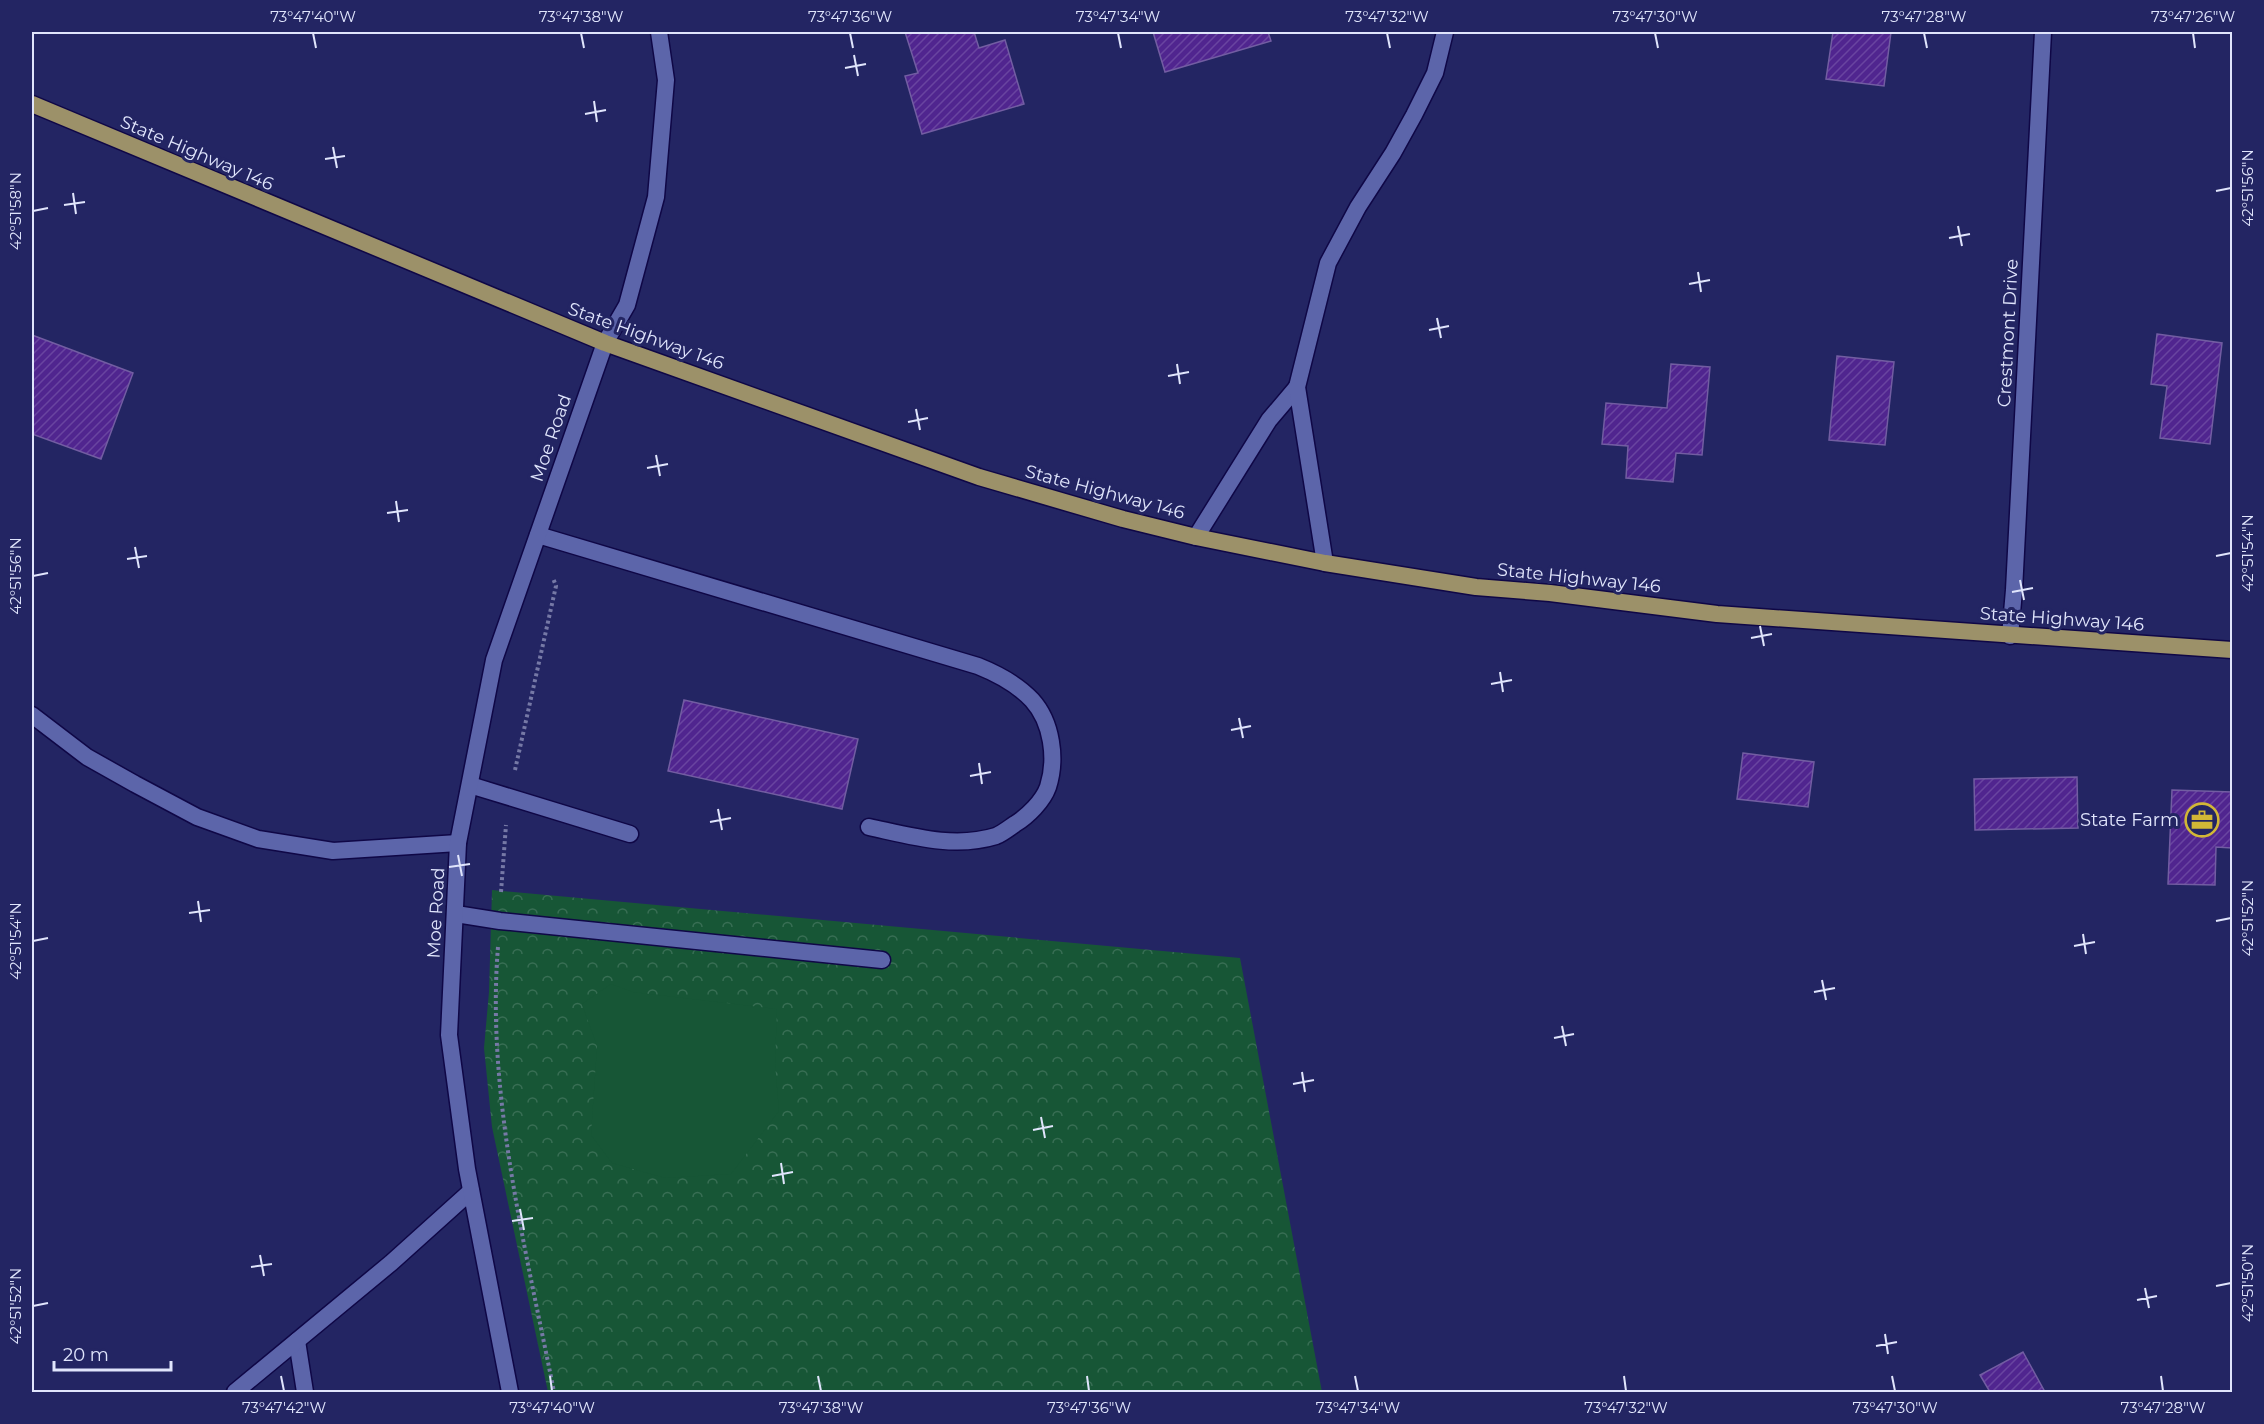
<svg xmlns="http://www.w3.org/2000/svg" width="2264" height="1424" viewBox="0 0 2264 1424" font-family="Montserrat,sans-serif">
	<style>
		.park { fill: url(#park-crowns) }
		.pitch { fill: #175636 }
		.building { fill: url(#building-hatch); stroke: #725da2; stroke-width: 1.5 }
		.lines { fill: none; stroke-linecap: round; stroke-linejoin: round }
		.service-casing { stroke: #0f0746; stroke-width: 19 }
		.minor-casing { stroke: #0f0746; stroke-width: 19 }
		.tertiary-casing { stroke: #0f0746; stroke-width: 19 }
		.primary-casing { stroke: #0f0746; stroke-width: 19 }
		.path { stroke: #7679a6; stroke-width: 4; stroke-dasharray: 3 3; stroke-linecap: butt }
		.service { stroke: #5c65aa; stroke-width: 16 }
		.minor { stroke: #5c65aa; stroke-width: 16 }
		.tertiary { stroke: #5c65aa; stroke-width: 16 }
		.primary { stroke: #9c9169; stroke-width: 16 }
		.ticks { fill: none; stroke: #e0e5fc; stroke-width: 2 }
		.labels { text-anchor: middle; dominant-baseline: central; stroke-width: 6; stroke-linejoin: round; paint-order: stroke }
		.street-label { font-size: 18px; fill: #e0e5fc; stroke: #232563 }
		.poi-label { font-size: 18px; fill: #e0e5fc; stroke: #232563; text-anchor: end }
		.neatline { fill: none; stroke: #e0e5fc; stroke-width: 2 }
		.ticks-label { font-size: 15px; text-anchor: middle; fill: #e0e5fc }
	</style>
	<defs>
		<pattern id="park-crowns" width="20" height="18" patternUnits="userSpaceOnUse" patternTransform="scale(1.5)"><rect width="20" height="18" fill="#175636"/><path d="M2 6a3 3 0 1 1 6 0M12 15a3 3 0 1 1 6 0" fill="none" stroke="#386e54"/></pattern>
		<pattern id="building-hatch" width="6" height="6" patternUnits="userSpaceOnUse" patternTransform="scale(1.5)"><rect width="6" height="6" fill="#50258f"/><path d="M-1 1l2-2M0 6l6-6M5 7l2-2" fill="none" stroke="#6944a0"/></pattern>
	</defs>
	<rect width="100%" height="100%" fill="#232563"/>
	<path class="park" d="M492,890L1240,958L1322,1392H548L492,1127L484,1048L489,992Z"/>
	<path class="pitch" d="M611,984L633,992L777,1009L775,1064L779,1111L731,1174L665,1178L612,1163L591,1135L597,1046L582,1004Z"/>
	<g class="building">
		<path d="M905,32H974L979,48L1005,40L1024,104L922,134L905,76L918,73Z"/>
		<path d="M1153,32H1268L1271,41L1165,72Z"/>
		<path d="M1833,32H1891L1884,86L1826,79Z"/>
		<path d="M2157,334L2222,343L2210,444L2160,438L2167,386L2151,384Z"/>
		<path d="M32,335L133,373L101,459L32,434Z"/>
		<path d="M1837,356L1894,362L1885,445L1829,440Z"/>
		<path d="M1671,364L1710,367L1702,455L1676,453L1673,482L1626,478L1628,446L1602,444L1606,403L1667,408Z"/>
		<path d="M684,700L858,739L842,809L668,771Z"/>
		<path d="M1743,753L1814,762L1808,807L1737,799Z"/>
		<path d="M2077,777L2078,828L1975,830L1974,779Z"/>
		<path d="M2172,790L2232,792V848L2216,847L2215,885L2168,884Z"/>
		<path d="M2023,1352L2045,1392H1990L1980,1375Z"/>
	</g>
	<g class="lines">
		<g class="service-casing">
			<g id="service">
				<path d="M538,535L978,666C998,674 1017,684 1032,700C1052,722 1057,759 1048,787C1043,801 1028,816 1015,824C1009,828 1003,833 996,836C954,849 911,836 869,827"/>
				<path d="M1196,537L1269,420L1297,387"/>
				<path d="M1325,563L1297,387L1328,263L1358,207L1393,153L1414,115L1435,73L1445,32"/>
				<path d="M32,715L87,757L135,784L197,817L258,839L333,851L458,843"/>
				<path d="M470,785L630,834"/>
				<path d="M456,914L500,921L882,960"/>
				<path d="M297,1341L305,1392"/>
				<path d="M235,1392L391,1263L471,1191"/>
			</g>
		</g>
		<g class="minor-casing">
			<g id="minor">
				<path d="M605,343L627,305L656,197L666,80L659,32"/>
				<path d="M2010,636L2014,590L2043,32"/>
			</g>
		</g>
		<g class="tertiary-casing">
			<path id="tertiary" d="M510,1392L467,1169L449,1035L458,843L494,660L605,343"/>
		</g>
		<g class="primary-casing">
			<path id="primary" d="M32,104L605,343L979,477L1123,519L1196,537L1325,563L1476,587L1550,593L1717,614L2232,650"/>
		</g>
		<g class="path">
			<path d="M515,770L556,586L553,578"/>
			<path d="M501,892L506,825"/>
			<path d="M498,947C486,1093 526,1250 554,1392"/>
		</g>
		<use href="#service" class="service"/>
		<use href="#minor" class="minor"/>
		<use href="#tertiary" class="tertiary"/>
		<use href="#primary" class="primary"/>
	</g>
	<path class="ticks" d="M313,33L316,48M581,33L584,48M850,33L853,48M1118,33L1121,48M1387,33L1390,48M1655,33L1658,48M1924,33L1927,48M2193,33L2195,48M854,55L858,76M845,68L866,64M594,101L597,122M585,114L606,110M333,147L337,168M325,159L345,156M2216,191L2231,188M73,193L76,214M64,205L85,202M33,211L48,208M1958,226L1962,246M1949,238L1970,234M1698,272L1701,292M1689,284L1710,280M1437,318L1441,338M1429,330L1449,326M1177,364L1180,384M1168,376L1189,372M916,409L920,430M908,422L928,418M656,455L660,476M647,468L668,464M396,501L399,522M387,513L408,510M135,547L139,568M2216,556L2231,553M127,559L147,556M33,576L48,573M2020,580L2024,600M2012,592L2033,588M1760,626L1764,646M1751,638L1772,634M1500,672L1503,692M1491,684L1512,680M1239,718L1243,738M1231,730L1251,726M979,763L982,784M970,776L991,772M718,809L722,830M710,822L731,818M458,855L462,876M449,867L470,864M198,901L201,922M189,913L210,910M2216,921L2231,918M2083,934L2086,954M33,941L48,938M2074,946L2095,942M1822,980L1826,1000M1814,992L1835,988M1562,1026L1566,1046M1554,1038L1574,1034M1302,1072L1305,1092M1293,1084L1314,1080M1041,1117L1045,1138M1033,1130L1053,1126M781,1163L784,1184M772,1176L793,1172M520,1209L524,1230M512,1221L533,1218M260,1255L264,1276M251,1267L272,1264M2216,1286L2231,1283M2145,1288L2149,1308M2137,1300L2157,1296M33,1306L48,1303M1885,1334L1888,1354M1876,1346L1897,1342M281,1376L284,1391M550,1376L552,1391M818,1376L821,1391M1087,1376L1089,1391M1355,1376L1358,1391M1624,1376L1626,1391M1892,1376L1895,1391M2161,1376L2163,1391"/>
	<defs>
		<g id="office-ring" transform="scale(1.725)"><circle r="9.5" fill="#232563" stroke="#d2b736" stroke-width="1.5"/><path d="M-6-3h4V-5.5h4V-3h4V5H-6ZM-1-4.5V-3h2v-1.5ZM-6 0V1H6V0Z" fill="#d2b736"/></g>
	</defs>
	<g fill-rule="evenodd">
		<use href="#office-ring" x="2202" y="820"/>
	</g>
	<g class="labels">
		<g class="street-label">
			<text transform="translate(197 153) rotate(23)">State Highway 146</text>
			<text transform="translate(2008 333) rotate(-87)">Crestmont Drive</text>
			<text transform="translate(646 336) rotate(20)">State Highway 146</text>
			<text transform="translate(551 438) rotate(-71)">Moe Road</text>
			<text transform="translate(1105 492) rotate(15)">State Highway 146</text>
			<text transform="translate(1579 578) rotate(6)">State Highway 146</text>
			<text transform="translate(2062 619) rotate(4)">State Highway 146</text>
			<text transform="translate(436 913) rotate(-87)">Moe Road</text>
		</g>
		<g class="poi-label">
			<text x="2179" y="820">State Farm</text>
		</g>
	</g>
	<rect width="2264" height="1424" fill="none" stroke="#232563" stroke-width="66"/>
	<path d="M54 1361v9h117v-9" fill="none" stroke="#e0e5fc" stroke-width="3"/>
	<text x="63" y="1361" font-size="18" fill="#e0e5fc" stroke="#232563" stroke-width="4.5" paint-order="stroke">20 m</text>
	<rect x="33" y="33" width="2198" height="1358" class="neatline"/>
	<g class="ticks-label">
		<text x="313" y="22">73°47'40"W</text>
		<text x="581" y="22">73°47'38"W</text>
		<text x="850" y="22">73°47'36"W</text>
		<text x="1118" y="22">73°47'34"W</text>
		<text x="1387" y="22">73°47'32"W</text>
		<text x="1655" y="22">73°47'30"W</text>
		<text x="1924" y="22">73°47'28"W</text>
		<text x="2193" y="22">73°47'26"W</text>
		<text transform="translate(2248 188) rotate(-90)" y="5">42°51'56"N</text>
		<text transform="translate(16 211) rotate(-90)" y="5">42°51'58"N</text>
		<text transform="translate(2248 553) rotate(-90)" y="5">42°51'54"N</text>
		<text transform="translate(16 576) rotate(-90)" y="5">42°51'56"N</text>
		<text transform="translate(2248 918) rotate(-90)" y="5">42°51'52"N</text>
		<text transform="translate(16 941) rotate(-90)" y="5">42°51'54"N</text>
		<text transform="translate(2248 1283) rotate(-90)" y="5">42°51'50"N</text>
		<text transform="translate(16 1306) rotate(-90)" y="5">42°51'52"N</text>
		<text x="284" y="1413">73°47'42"W</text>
		<text x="552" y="1413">73°47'40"W</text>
		<text x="821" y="1413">73°47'38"W</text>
		<text x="1089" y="1413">73°47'36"W</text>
		<text x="1358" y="1413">73°47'34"W</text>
		<text x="1626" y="1413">73°47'32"W</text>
		<text x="1895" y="1413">73°47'30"W</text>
		<text x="2163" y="1413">73°47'28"W</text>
	</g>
</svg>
